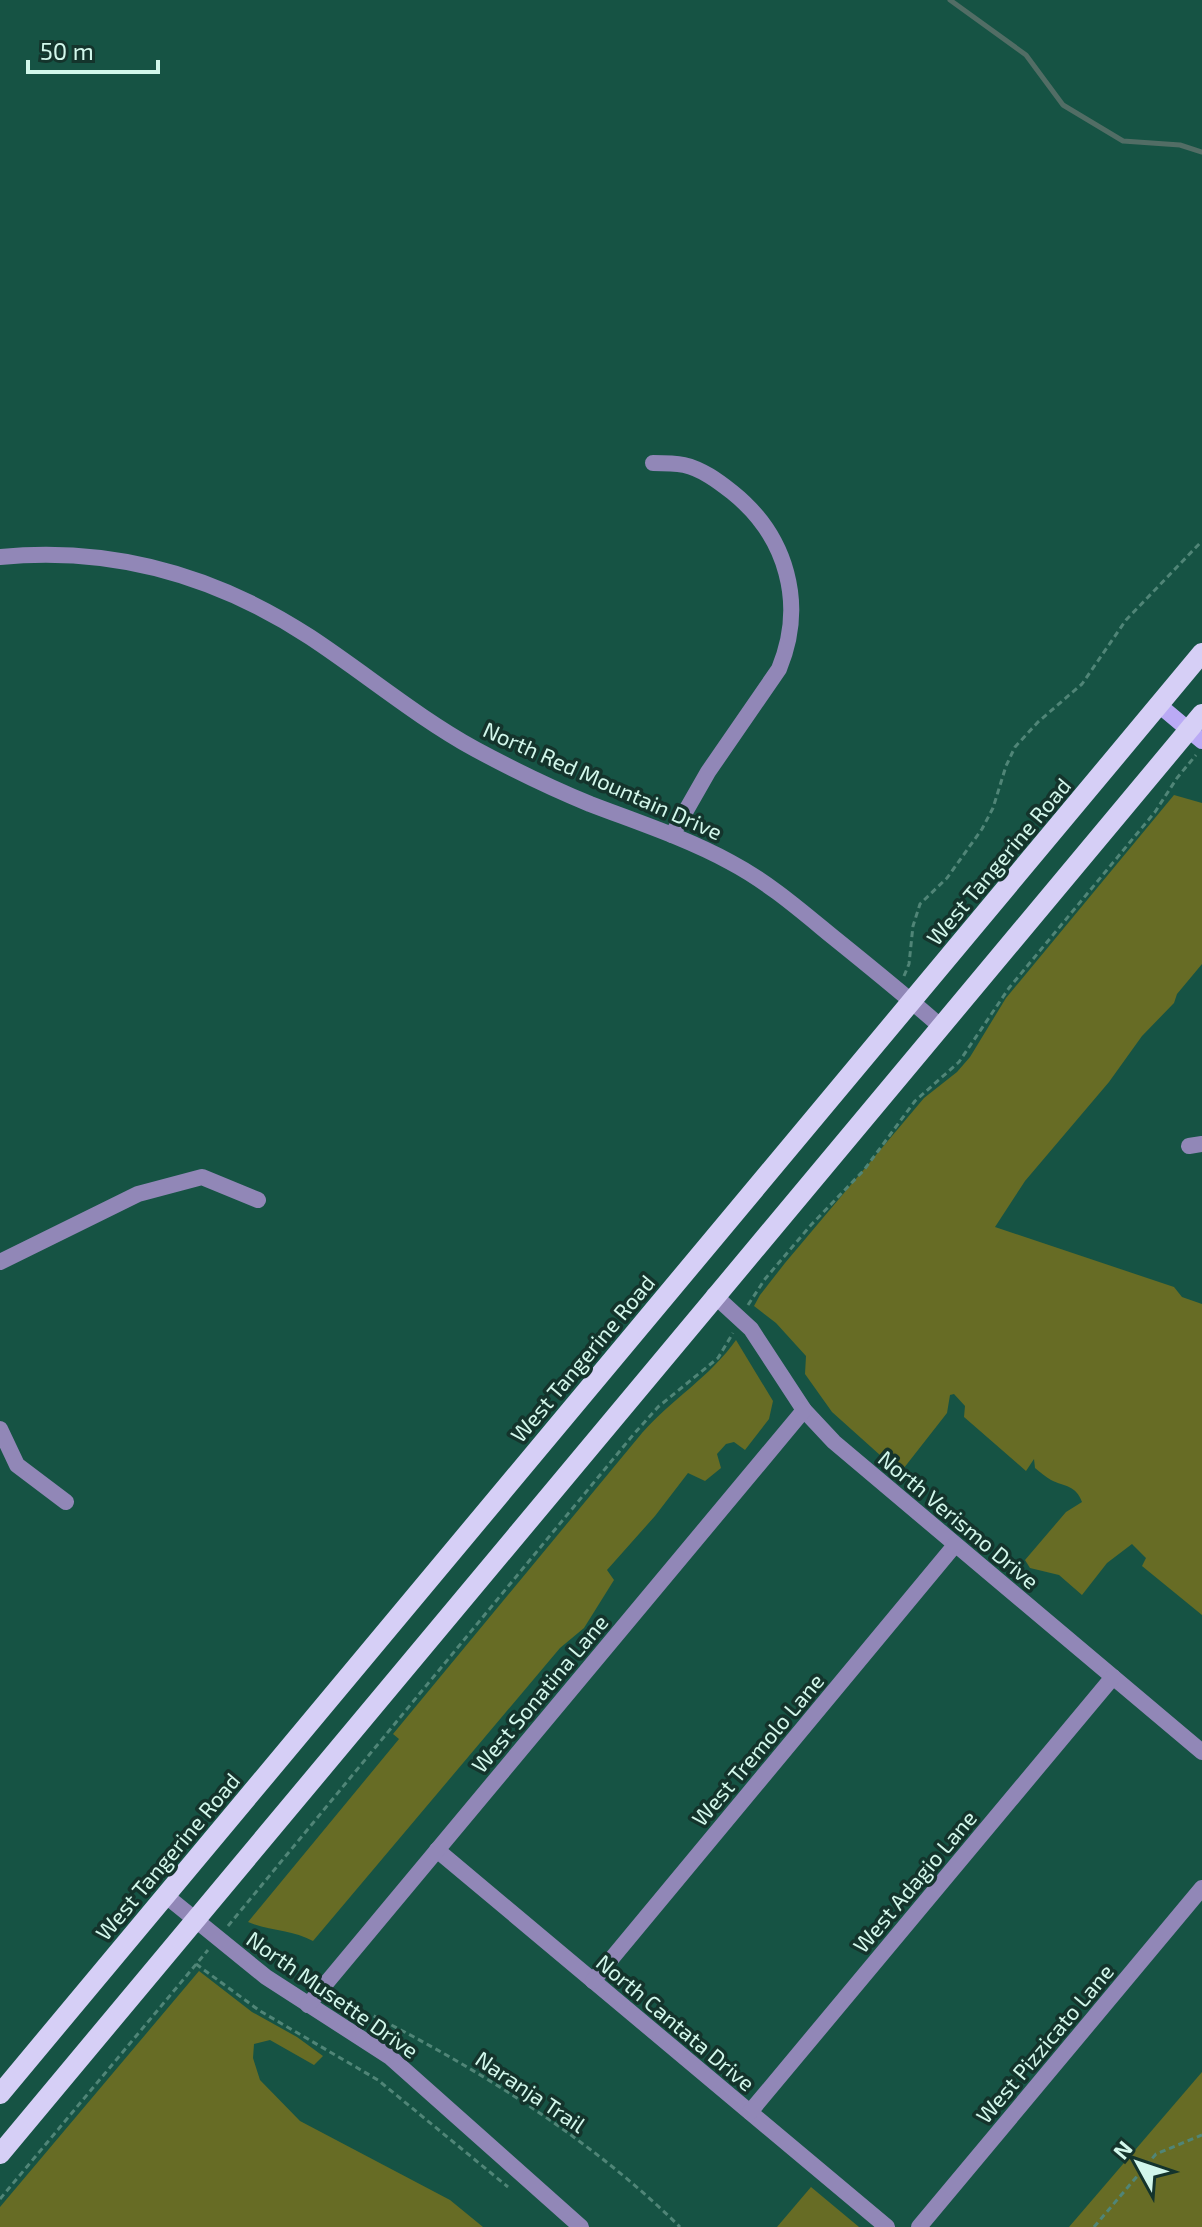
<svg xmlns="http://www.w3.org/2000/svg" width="1202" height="2227" viewBox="0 0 1202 2227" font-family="'Exo 2',sans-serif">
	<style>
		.green { fill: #676c25 }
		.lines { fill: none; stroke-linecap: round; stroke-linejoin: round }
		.stream { stroke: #526d65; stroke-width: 5 }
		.path { stroke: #508577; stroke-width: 3; stroke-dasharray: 6 4; stroke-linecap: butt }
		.street { stroke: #9187b7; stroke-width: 16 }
		.secondary { stroke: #baaaf5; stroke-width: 16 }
		.primary { stroke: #d6cff6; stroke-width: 20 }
		.labels { text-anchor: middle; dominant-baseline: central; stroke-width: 7; stroke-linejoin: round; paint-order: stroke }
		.street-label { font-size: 22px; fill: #d2f7eb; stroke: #14342c }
	</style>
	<rect width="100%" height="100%" fill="#165344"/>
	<g class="green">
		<path d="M1174,795L1202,803V964L1177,994L1174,1003L1142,1036L1109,1082L1025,1181L995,1227L1174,1287L1182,1297L1202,1304V1615L1142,1566L1146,1558L1132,1544L1107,1563L1082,1595L1059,1575L1030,1568L1025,1560L1066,1512L1082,1502C1076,1485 1065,1487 1051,1480C1046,1477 1040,1472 1035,1468L1034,1459L1026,1471L964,1417L965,1406L954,1394L950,1395L947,1413L900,1473L832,1412L805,1374L806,1356L776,1323L754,1306L760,1295L785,1263L924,1098L957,1072L970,1057L1006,998Z"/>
		<path d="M736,1340L773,1401L769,1419L745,1450L734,1442L726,1444L717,1454L721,1468L705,1481L688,1473L655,1516L607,1570L614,1580L584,1628L560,1648L313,1941C293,1930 269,1931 248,1922L399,1739L393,1734L642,1433C671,1400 711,1376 736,1340Z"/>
		<path d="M199,1971L252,2012L297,2037L323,2056L314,2065L270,2040L254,2044L253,2058L260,2080L300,2121L450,2200L483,2227H0V2207Z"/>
		<path d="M1202,2072V2227H1069Z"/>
		<path d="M811,2187L859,2227H777Z"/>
	</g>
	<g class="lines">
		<path class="stream" d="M950,0L1026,55L1063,105L1123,141L1180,145L1202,152"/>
		<g class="path">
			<path d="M904,976L909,964L913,926L920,904L947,878L982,829L993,808L1006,766L1015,747L1038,722L1082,684L1126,620L1202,541"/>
			<path d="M748,1305L765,1279L811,1225L864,1170L915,1101L959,1062L1009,988L1155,812L1177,778L1196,755"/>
			<path d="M228,1926L633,1435L658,1407L718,1358L733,1333"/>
			<path d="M196,1964L260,2011L378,2080L508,2187"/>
			<path d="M365,2019L372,2015C482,2071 592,2140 680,2227"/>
			<path d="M0,2199L208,1950"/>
			<path d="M1094,2227L1156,2154L1202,2135"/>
		</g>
		<g class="street">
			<path d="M653,463C663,463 674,463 684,465C702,469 718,481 732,492C787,536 806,604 779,669L708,772L672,835"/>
			<path d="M0,557C113,546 215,575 310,637C366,674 417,717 475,749C512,769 551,788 590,804C637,822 686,838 730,862C768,882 800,910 833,937C869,966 905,995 940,1026"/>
			<path d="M1189,1146L1202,1144"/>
			<path d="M0,1262L138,1194L202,1177L258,1200"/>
			<path d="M714,1295L751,1329L804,1410L834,1442L1202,1752"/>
			<path d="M0,1429L17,1465L66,1502"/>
			<path d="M437,1850L887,2227"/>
			<path d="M165,1895L266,1977L390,2057L581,2227"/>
			<path d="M593,1981L955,1545"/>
			<path d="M308,2005L804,1410"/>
			<path d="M750,2112L1113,1677"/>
			<path d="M919,2227L1202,1888"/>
		</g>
		<path class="secondary" d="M1159,705L1202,741"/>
		<g class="primary">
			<path d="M0,2094L1202,653"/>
			<path d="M0,2154L1202,714"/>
		</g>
	</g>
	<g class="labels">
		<g class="street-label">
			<text transform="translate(603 780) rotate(24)">North Red Mountain Drive</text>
			<text transform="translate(998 861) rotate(-50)">West Tangerine Road</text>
			<text transform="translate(582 1358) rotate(-50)">West Tangerine Road</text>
			<text transform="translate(959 1519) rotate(40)">North Verismo Drive</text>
			<text transform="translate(539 1693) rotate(-50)">West Sonatina Lane</text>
			<text transform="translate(757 1749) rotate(-50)">West Tremolo Lane</text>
			<text transform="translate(167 1856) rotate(-50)">West Tangerine Road</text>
			<text transform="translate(914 1881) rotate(-50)">West Adagio Lane</text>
			<text transform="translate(333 1994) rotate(35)">North Musette Drive</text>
			<text transform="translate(676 2022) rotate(40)">North Cantata Drive</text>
			<text transform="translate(1044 2043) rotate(-50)">West Pizzicato Lane</text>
			<text transform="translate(531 2091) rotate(34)">Naranja Trail</text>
		</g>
	</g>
	<g transform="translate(1138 2163) rotate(310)" stroke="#14342c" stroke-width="6" paint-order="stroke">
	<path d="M0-6L14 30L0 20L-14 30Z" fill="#d2f7eb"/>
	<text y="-12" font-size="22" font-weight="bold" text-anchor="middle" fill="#d2f7eb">N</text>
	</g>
	<path d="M28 60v12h130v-12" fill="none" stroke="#d2f7eb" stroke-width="4"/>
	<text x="40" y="60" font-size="24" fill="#d2f7eb" stroke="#14342c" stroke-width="6" paint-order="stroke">50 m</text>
</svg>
